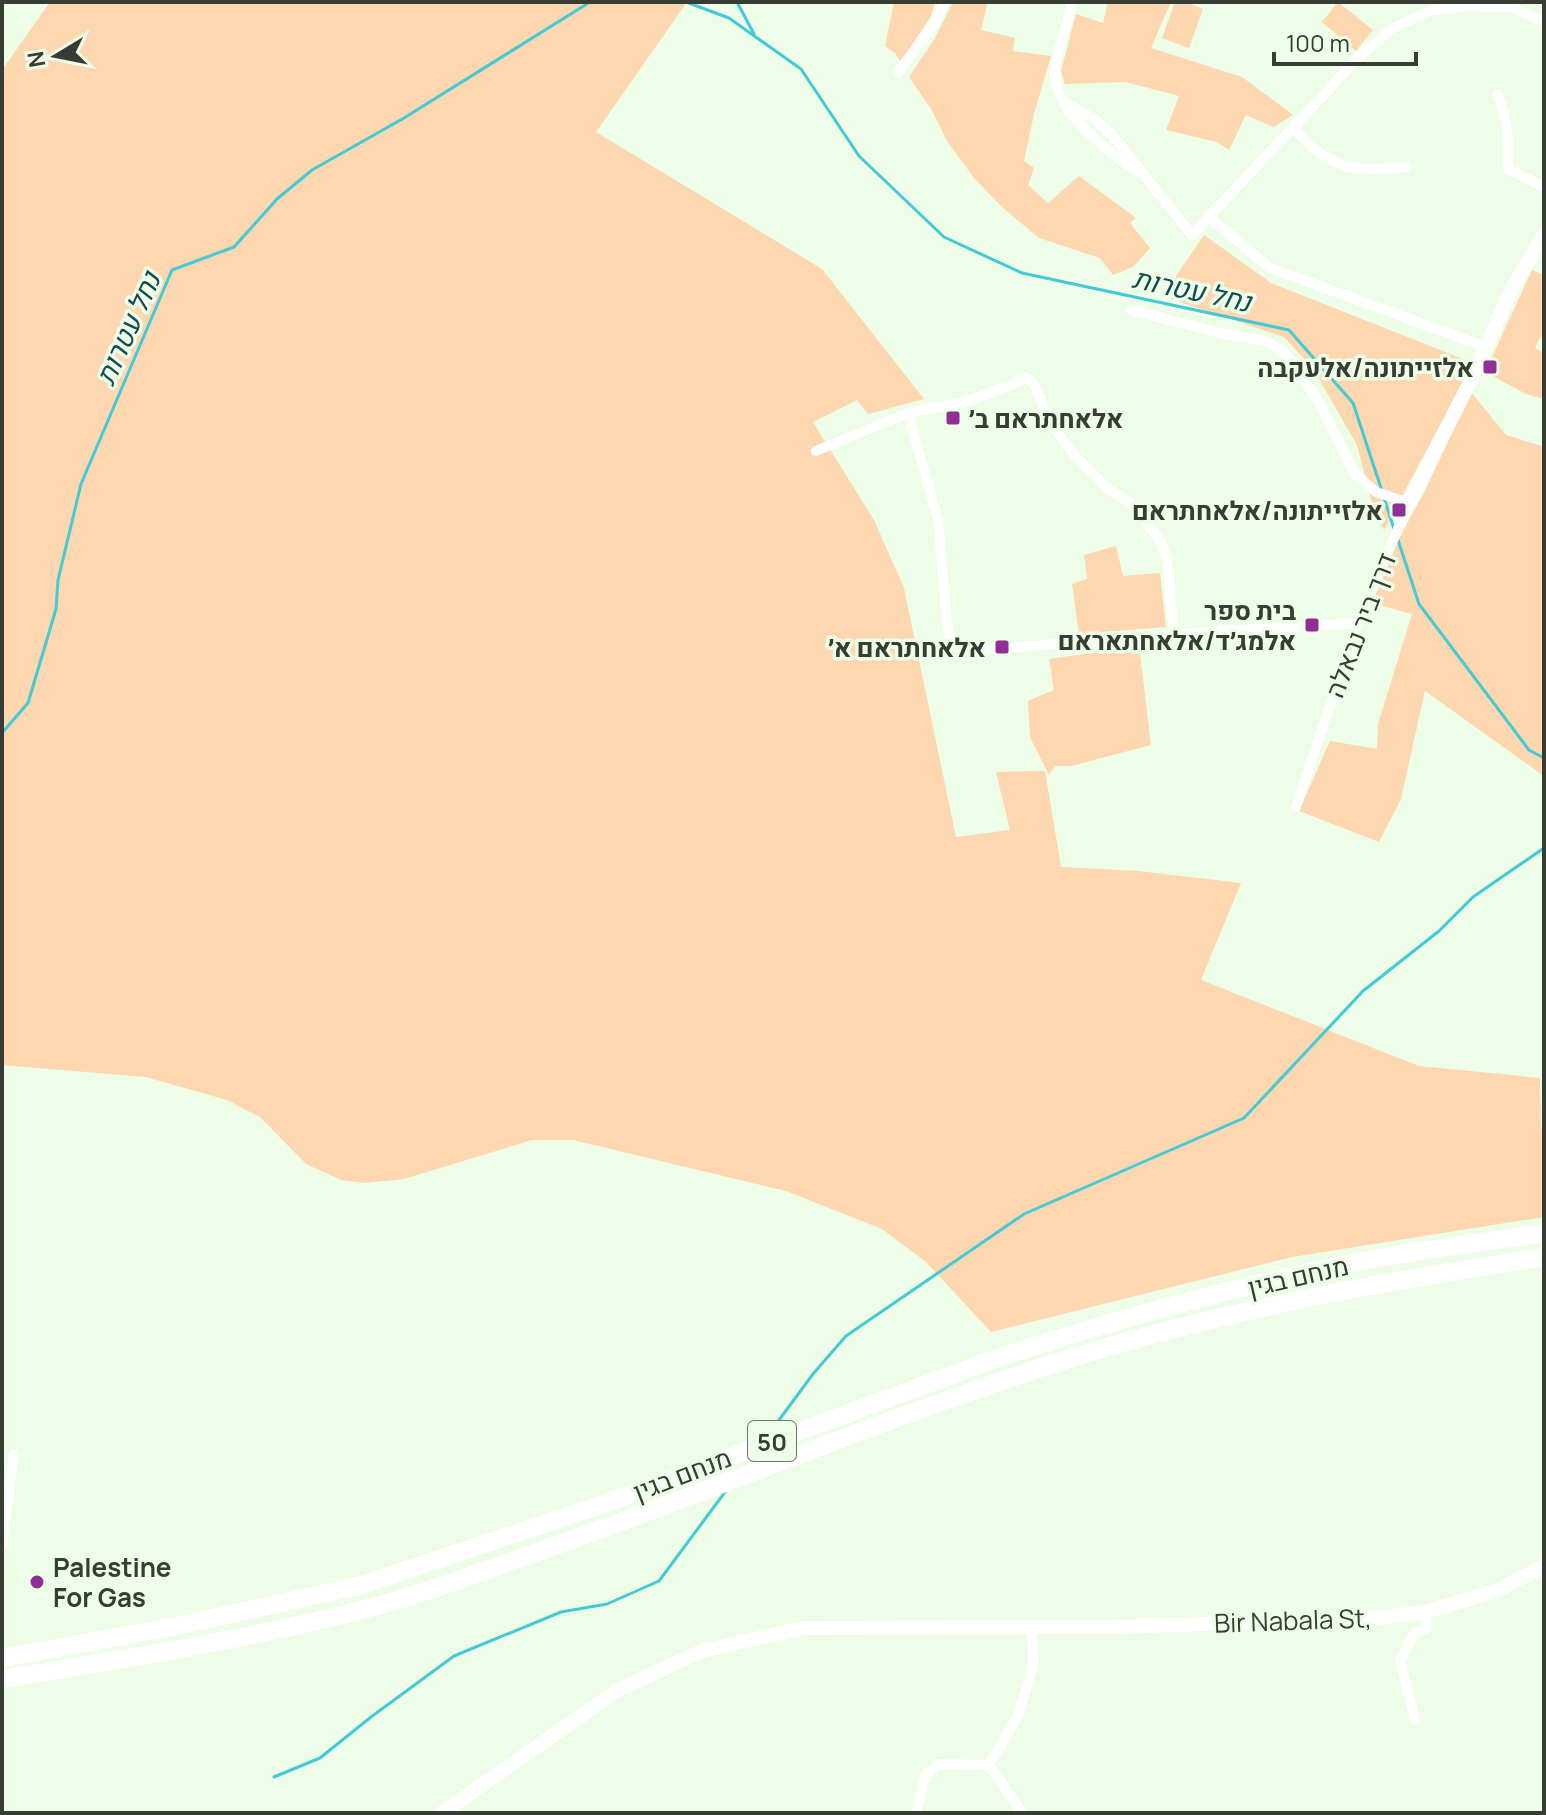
<svg xmlns="http://www.w3.org/2000/svg" width="1546" height="1815" viewBox="0 0 1546 1815" font-family="Manrope,Heebo,sans-serif">
	<style>
		.green { fill: #fcd7af }
		.lines { fill: none; stroke-linecap: round; stroke-linejoin: round }
		.stream { stroke: #44cad5; stroke-width: 3 }
		.street { stroke: #fff; stroke-width: 10 }
		.secondary { stroke: #fff; stroke-width: 14 }
		.highway { stroke: #fff; stroke-width: 18 }
		.poi-dot { fill: #922f95; stroke: #eefde7; stroke-width: 3 }
		.labels { text-anchor: middle; dominant-baseline: central; stroke-width: 7; stroke-linejoin: round; paint-order: stroke }
		.shield { fill: #eefde7; stroke: #6e776a; stroke-width: 2 }
		.shield-label { font-size: 24px; font-weight: bold; fill: #373d34 }
		.poi-label { font-size: 26px; font-weight: bold; fill: #373d34; stroke: #eefde7; text-anchor: end }
		.street-label { font-size: 26px; fill: #373d34; stroke: #eefde7 }
		.water-label { font-size: 28px; font-style: italic; fill: #134d51; stroke: #eefde7 }
	</style>
	<rect width="100%" height="100%" fill="#eefde7"/>
	<g class="green">
		<path d="M50,2H687L596,132L822,269L924,399L868,414L857,400L813,422L874,520L904,588L956,837L1010,830L996,772L1045,771L1061,867L1138,871L1241,883L1201,980L1419,1066L1540,1078L1541,1129L1544,1130V1217L1292,1257L991,1332L926,1262L882,1229L786,1191L573,1140H532L404,1179L365,1183L341,1180L306,1164L260,1117L227,1100L146,1077L2,1065V70Z"/>
		<path d="M894,2H935L931,16L901,62L895,53L885,46Z"/>
		<path d="M953,2H988L981,30L1015,38L1013,51L1051,56L1034,114L1024,161L1034,168L1028,185L1048,203L1079,176L1136,218L1130,223L1150,248L1133,267L1113,275L1100,258L1039,238L1002,207L974,178L947,141L931,109L909,77L935,38Z"/>
		<path d="M1108,2H1171L1151,48L1242,77L1293,115L1274,127L1246,115L1229,150L1217,142L1166,130L1179,96L1126,82L1065,84L1061,71L1076,14L1103,23Z"/>
		<path d="M1175,2H1185L1203,9L1189,48L1162,38Z"/>
		<path d="M1338,2L1373,30L1356,51L1322,22Z"/>
		<path d="M1204,235L1271,283L1473,363L1384,530L1374,511L1357,445L1314,370L1284,337L1171,299L1176,276Z"/>
		<path d="M1532,270L1544,275V331L1535,348L1544,353V399L1526,394L1485,372Z"/>
		<path d="M1471,392L1506,435L1544,447V776L1425,691L1401,799L1379,842L1299,811L1330,741L1377,749L1378,724L1412,614L1372,603L1391,553L1424,493Z"/>
		<path d="M1116,546L1123,576L1160,573L1166,627L1079,634L1072,584L1087,579L1084,555Z"/>
		<path d="M1139,646L1151,745L1071,766H1055L1049,775L1030,737L1028,701L1054,690L1049,659Z"/>
	</g>
	<g class="lines">
		<g class="stream">
			<path d="M686,2L729,18L801,69L859,156L944,237L1022,273L1289,330L1353,403L1382,491"/>
			<path d="M737,2L754,34"/>
			<path d="M1384,498L1394,529"/>
			<path d="M1398,540L1419,604L1529,750L1544,758"/>
			<path d="M2,733L28,703L56,609L58,580L81,484L172,270L234,247L277,199L312,170L404,118L590,2"/>
			<path d="M768,1435L813,1374L846,1336L1024,1214L1244,1118L1363,991L1439,931L1473,897L1544,848"/>
			<path d="M274,1777L320,1758L371,1717L454,1656L561,1612L607,1604L659,1581L725,1492"/>
		</g>
		<g class="street">
			<path d="M1072,2C1068,26 1055,51 1055,75C1054,111 1112,154 1138,172"/>
			<path d="M898,72L937,20L944,2"/>
			<path d="M1498,95C1508,120 1509,142 1508,169L1544,187"/>
			<path d="M1063,102L1094,119L1113,136L1192,235L1360,56L1393,28L1430,11L1462,6L1510,7L1544,21"/>
			<path d="M1293,128C1333,170 1349,172 1406,167"/>
			<path d="M1209,217L1270,268L1486,347"/>
			<path d="M1131,310L1220,333L1269,342L1287,356L1317,399L1355,474L1376,492L1409,503L1358,623L1296,807"/>
			<path d="M908,413L938,520L947,622L952,647L983,650L1206,632L1358,623"/>
			<path d="M816,451L908,413L965,402L1006,387L1026,377L1034,384L1050,422L1075,456L1108,489L1129,502L1159,539L1167,558L1174,635"/>
			<path d="M2,1544L14,1455"/>
			<path d="M1415,1719L1400,1660L1415,1633L1426,1628L1425,1612"/>
			<path d="M989,1765L1022,1813"/>
			<path d="M916,1813L926,1775L938,1764L989,1765L1019,1714L1033,1664L1032,1627"/>
		</g>
		<g class="secondary">
			<path d="M1409,503L1471,380L1512,289L1544,234"/>
			<path d="M442,1813L618,1690L702,1651L803,1628L1117,1627L1377,1618L1425,1612L1496,1591L1544,1566"/>
		</g>
		<g class="highway">
			<path d="M2,1658L182,1625L362,1585L609,1502L989,1361C1108,1321 1229,1288 1352,1263C1415,1250 1480,1243 1544,1233"/>
			<path d="M2,1679C124,1659 246,1640 366,1609C428,1593 489,1569 549,1548C719,1488 885,1418 1056,1363C1215,1312 1379,1282 1544,1257"/>
		</g>
	</g>
	<g class="poi-dot">
		<rect x="1482" y="359" width="16" height="16" rx="4"/>
		<rect x="945" y="410" width="16" height="16" rx="4"/>
		<rect x="1391" y="502" width="16" height="16" rx="4"/>
		<rect x="1304" y="617" width="16" height="16" rx="4"/>
		<rect x="994" y="639" width="16" height="16" rx="4"/>
		<circle cx="37" cy="1582" r="8"/>
	</g>
	<g class="labels">
		<rect class="shield" x="748" y="1421" width="48" height="40" rx="6"/>
		<g class="shield-label">
			<text x="772" y="1441">50</text>
		</g>
		<g class="poi-label">
			<text x="1474" y="367">אלזייתונה/אלעקבה</text>
			<text x="969" y="418" text-anchor="start">אלאחתראם ב׳</text>
			<text x="1383" y="510">אלזייתונה/אלאחתראם</text>
			<text x="1296" y="610">בית ספר<tspan x="1296" dy="30">אלמג׳ד/אלאחתאראם</tspan></text>
			<text x="986" y="647">אלאחתראם א׳</text>
			<text x="53" y="1567" text-anchor="start">Palestine<tspan x="53" dy="30">For Gas</tspan></text>
		</g>
		<g class="street-label">
			<text transform="translate(1360 625) rotate(-69)">דרך ביר נבאלה</text>
			<text transform="translate(1298 1276) rotate(-13)">מנחם בגין</text>
			<text transform="translate(682 1474) rotate(-21)">מנחם בגין</text>
			<text transform="translate(1293 1620) rotate(-2)">Bir Nabala St,</text>
		</g>
		<g class="water-label">
			<text transform="translate(1192 289) rotate(12)">נחל עטרות</text>
			<text transform="translate(127 328) rotate(-66)">נחל עטרות</text>
		</g>
	</g>
	<rect width="1546" height="1815" fill="none" stroke="#373d34" stroke-width="8"/>
	<g transform="translate(56 56) rotate(260)" stroke="#eefde7" stroke-width="6" paint-order="stroke">
	<path d="M0-6L14 30L0 20L-14 30Z" fill="#373d34"/>
	<text y="-12" font-size="22" font-weight="bold" text-anchor="middle" fill="#373d34">N</text>
	</g>
	<path d="M1274 52v12h142v-12" fill="none" stroke="#373d34" stroke-width="4"/>
	<text x="1286" y="52" font-size="24" fill="#373d34" stroke="#eefde7" stroke-width="6" paint-order="stroke">100 m</text>
</svg>
